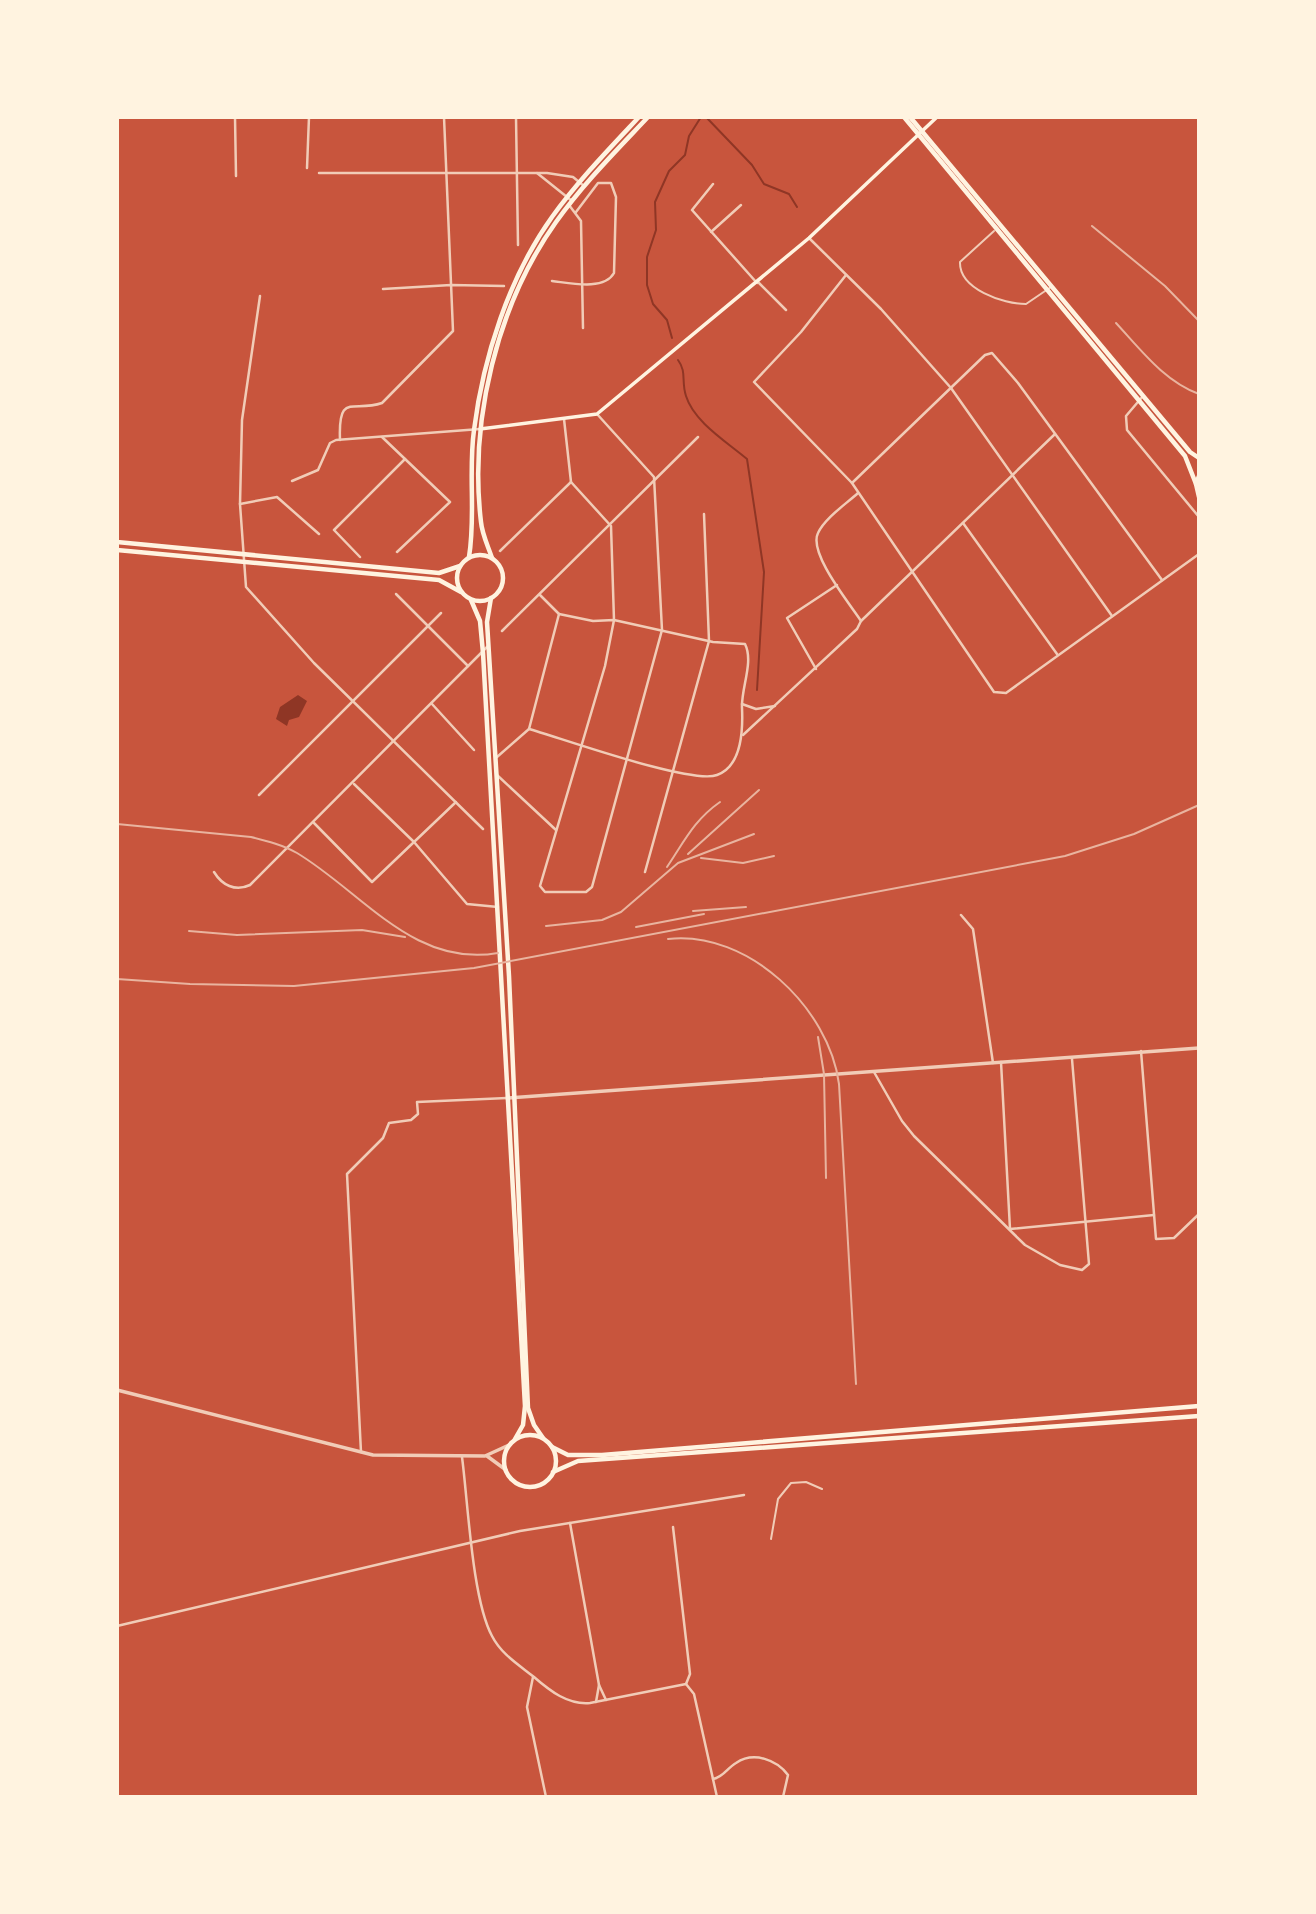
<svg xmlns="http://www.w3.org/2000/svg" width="1316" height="1914" viewBox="0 0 1316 1914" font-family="'Fira Sans',sans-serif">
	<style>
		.water { fill: #8f3625 }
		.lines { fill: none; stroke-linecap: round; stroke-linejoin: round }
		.stream { stroke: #8f3625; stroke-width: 2 }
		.service { stroke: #f1ccb7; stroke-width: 2 }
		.minor { stroke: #f1ccb7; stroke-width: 2.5 }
		.tertiary { stroke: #f1ccb7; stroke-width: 3.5 }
		.secondary { stroke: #fff3e0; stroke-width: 3.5 }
		.primary { stroke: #fff3e0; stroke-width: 4.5 }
		.rail { stroke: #e9b49f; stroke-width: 2 }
	</style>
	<rect width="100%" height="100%" fill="#c8553d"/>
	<path class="water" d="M298,695L307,701L299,717L289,720L287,726L276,719L280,707Z"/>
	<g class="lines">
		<g class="stream">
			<path d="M706,117L752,165L764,184L789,194L797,207"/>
			<path d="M672,338L667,320L653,304L647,285V257L656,230L655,202L669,171L685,155L689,136L701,117"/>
			<path d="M678,360C687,372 681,381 686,396C694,422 727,442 747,459L764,572L757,690"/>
		</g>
		<g class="service">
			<path d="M994,231L960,262C959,289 1003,304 1026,304L1051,287"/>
			<path d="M771,1539L778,1499L791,1483L806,1482L822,1489"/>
		</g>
		<g class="minor">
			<path d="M235,117L236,176"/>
			<path d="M516,117L518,245"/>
			<path d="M307,168L309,117"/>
			<path d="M319,173H547L573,177L584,186"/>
			<path d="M537,173L572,201"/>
			<path d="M713,184L692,210L757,283"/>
			<path d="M569,205L581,221L583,328"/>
			<path d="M711,232L741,205"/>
			<path d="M809,238L881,309L951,388L1112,616"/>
			<path d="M846,275L801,332L754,382L852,483L994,692L1006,693L1199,554"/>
			<path d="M552,281C570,283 604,291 614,273L616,197L611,183H598L576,212"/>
			<path d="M758,282L786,310"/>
			<path d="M383,289L451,285L504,286"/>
			<path d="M260,296L242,420L240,504L246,587L314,663L483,829"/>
			<path d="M1143,396L1126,416L1127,430L1199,517"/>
			<path d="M564,419L571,482L611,526L614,620L605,666L540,886L545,892H586L592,887L662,630L654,477L597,414"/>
			<path d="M382,437L450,502L397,552"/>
			<path d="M340,440C338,391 353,413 382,403L453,331L444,117"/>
			<path d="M292,481L318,470L330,443L336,440L480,429"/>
			<path d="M852,483L985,355L992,353L1018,383L1162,580"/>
			<path d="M858,493C846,504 825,518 818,533C808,553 850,604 861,621"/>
			<path d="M240,504L277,497L319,534"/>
			<path d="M963,523L1057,654"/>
			<path d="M500,551L571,482"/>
			<path d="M360,557L334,530L405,459"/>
			<path d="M396,594L468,666"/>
			<path d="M502,631L698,437"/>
			<path d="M816,669L787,618L837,585"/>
			<path d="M432,704L474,750"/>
			<path d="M742,704L756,709L775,706"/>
			<path d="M529,729C561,738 692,785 717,775C742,766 743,729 742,708C741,688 754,662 745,644L713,642L614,620L593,621L559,614"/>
			<path d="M743,735L857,629L861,621L1055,434"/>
			<path d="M497,757L529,729L559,614L540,595"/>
			<path d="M497,775L556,830"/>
			<path d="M354,784L414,842L467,904L498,907"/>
			<path d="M259,795L441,613"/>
			<path d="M314,823L372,882L456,802"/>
			<path d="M214,872C222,885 235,892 250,885L488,646"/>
			<path d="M645,872L709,641L704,514"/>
			<path d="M961,915L973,929L993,1063"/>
			<path d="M1141,1051L1156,1239L1174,1238L1199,1214"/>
			<path d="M1001,1062L1010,1229L1154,1215"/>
			<path d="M874,1072L902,1121L914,1136L1025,1245L1060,1265L1082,1270L1089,1264L1072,1059"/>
			<path d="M361,1452L347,1174L383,1138L389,1123L411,1120L418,1114L417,1102L507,1098"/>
			<path d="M462,1457C468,1502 472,1599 492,1636C501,1654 519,1665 534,1677C550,1691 568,1705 590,1703L686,1684"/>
			<path d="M570,1523L599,1685L596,1702"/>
			<path d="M673,1527L690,1674L686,1684"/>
			<path d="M117,1626L520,1531L744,1495"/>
			<path d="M533,1677L527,1707L546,1797"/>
			<path d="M686,1684L694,1694L717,1797"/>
			<path d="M599,1685L606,1700"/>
			<path d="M713,1779C724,1777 727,1768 736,1763C754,1751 777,1760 788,1775L783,1797"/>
		</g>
		<g class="tertiary">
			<path d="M507,1098L1199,1048"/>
			<path d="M117,1390L373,1455L485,1456L509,1445"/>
			<path d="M487,1456L506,1470"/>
		</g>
		<path class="secondary" d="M480,429L597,414L809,238L937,117"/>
		<g class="primary">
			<path d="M904,117L1185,456L1196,484"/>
			<path d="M910,117L1190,452L1199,458"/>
			<path d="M1199,476L1196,484L1199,497"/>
			<path d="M117,542L439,573L460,566"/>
			<path d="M117,550L439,580L461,592"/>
			<circle cx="480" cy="578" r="23"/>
			<path d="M469,557C476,515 468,473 474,430C483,358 509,277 552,217C578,181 609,149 639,117"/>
			<path d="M492,558C488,546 482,534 481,522C469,421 497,305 556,222C583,184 616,151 648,117"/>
			<path d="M491,598L487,622L509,976L528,1408L534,1425L543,1438"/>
			<path d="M471,600L480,621L483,653L525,1406L523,1425L515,1439"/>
			<circle cx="530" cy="1461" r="26"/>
			<path d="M552,1447L568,1455H602L1199,1406"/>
			<path d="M553,1472L578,1461L1199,1416"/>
		</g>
		<g class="rail">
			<path d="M1092,226L1165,286L1199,321"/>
			<path d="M1116,323C1141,350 1164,381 1199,394"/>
			<path d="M117,824L251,837C267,841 283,845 297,853C362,892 414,968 498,953"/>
			<path d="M688,854L759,790"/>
			<path d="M701,858L743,863L774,856"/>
			<path d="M667,867C684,842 694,820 720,802"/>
			<path d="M693,911L746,907"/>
			<path d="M546,926L602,920L621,912L678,863L754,834"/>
			<path d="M636,927L704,914"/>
			<path d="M189,931L237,935L362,930L405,937"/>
			<path d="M668,939C748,930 829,1008 839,1084L856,1384"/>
			<path d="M117,979L190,984L294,986L474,968L1065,856L1134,834L1199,805"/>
			<path d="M818,1037L824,1074L826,1178"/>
		</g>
	</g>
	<rect width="1316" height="1914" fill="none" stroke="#fff3e0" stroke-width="238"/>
</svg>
